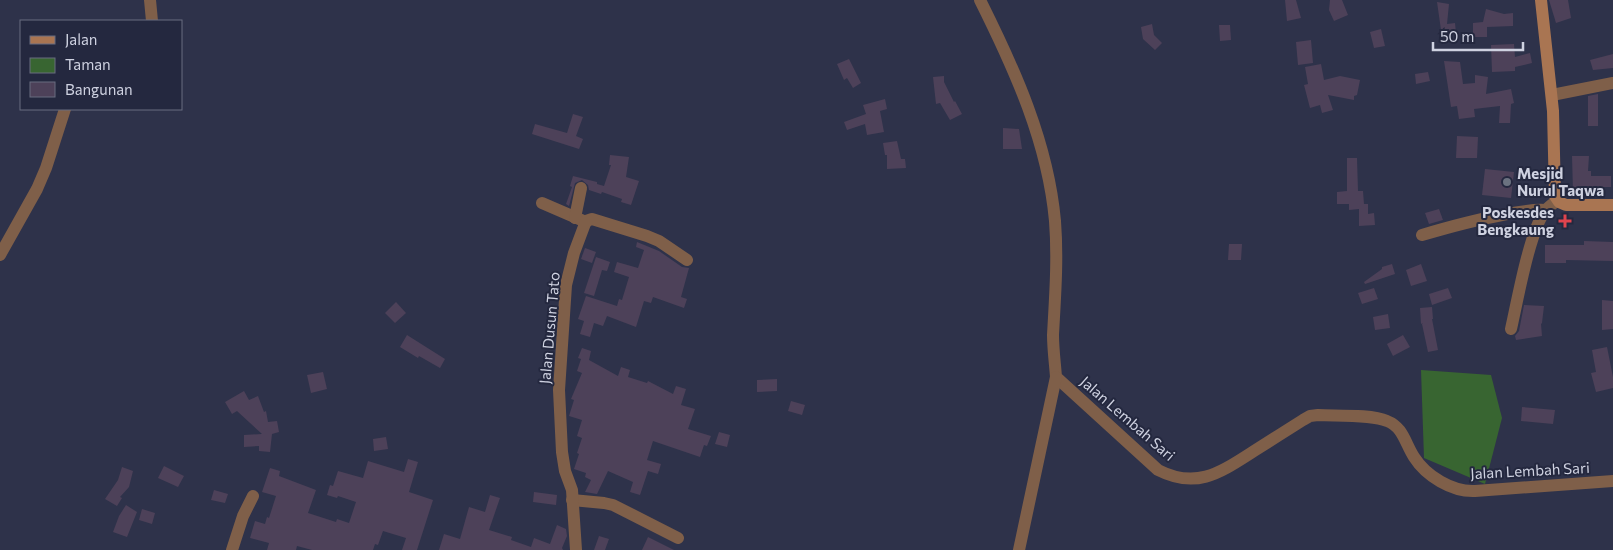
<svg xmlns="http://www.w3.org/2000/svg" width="1613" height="550" viewBox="0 0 1613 550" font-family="Commissioner,sans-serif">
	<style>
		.green { fill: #386531 }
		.building { fill: #4d4159 }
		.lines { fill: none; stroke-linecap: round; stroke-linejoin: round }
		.street { stroke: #7f5f49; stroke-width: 12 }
		.secondary { stroke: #a97552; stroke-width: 12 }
		.worship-dot { fill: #6b7280; stroke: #24283f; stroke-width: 2 }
		.health-dot { fill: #e0444e; stroke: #24283f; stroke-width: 2 }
		.labels { text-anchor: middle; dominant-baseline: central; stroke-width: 4; stroke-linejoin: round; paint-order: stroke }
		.poi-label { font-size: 15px; font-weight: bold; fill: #cfd2e1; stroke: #24283f; text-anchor: start }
		.street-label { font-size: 15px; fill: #cfd2e1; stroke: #24283f }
	</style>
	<rect width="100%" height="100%" fill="#2e324a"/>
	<path class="green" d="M1421,370L1491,375L1502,418L1485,484L1424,458Z"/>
	<g class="building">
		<path d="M1285,0H1296L1301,18L1287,21Z"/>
		<path d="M1330,0H1342L1348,15L1334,21L1329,10Z"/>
		<path d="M1549,0H1568L1571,18L1556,23Z"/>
		<path d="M1437,2L1449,4L1447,24L1455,23L1456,33L1442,37Z"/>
		<path d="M1486,9L1504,14L1513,13V26L1487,27V37H1473V23L1483,22Z"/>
		<path d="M1152,24L1154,35L1162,43L1155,50L1143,39L1141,27Z"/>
		<path d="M1219,25H1230L1231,40L1220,41Z"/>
		<path d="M1381,29L1385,46L1374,48L1370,32Z"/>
		<path d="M1311,40L1313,63L1298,65L1296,42Z"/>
		<path d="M1514,44L1515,57L1530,53L1532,63L1515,67V71L1492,72L1491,45Z"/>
		<path d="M1613,54V68L1593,70L1590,60Z"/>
		<path d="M849,59L861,83L853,88L847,78L844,80L837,64Z"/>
		<path d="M1444,61L1460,62L1463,84L1475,83V75L1488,77L1486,94L1511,89L1514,103L1511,104L1510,123H1499L1500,106L1474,109L1475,117L1459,119L1457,106L1451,107Z"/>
		<path d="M1321,64L1324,80L1340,76L1360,80L1357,95L1354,96V100L1328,95L1333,110L1322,113L1320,105L1310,108L1304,85L1308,84L1305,67Z"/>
		<path d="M1428,72L1430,81L1416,84L1415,74Z"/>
		<path d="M944,76V82L954,102L955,101L962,114L950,120L940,103L936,104L933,77Z"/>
		<path d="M1598,94V126H1588V96Z"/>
		<path d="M885,99L887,109L880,111L884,132L867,135L865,124L847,130L844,122L866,114L863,105Z"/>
		<path d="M573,114L583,117L576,136L583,139L579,149L532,134L535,124L567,133Z"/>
		<path d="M1003,128L1019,129L1022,149H1003Z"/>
		<path d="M1457,136L1478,137L1477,158H1456Z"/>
		<path d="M897,141L901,159H905L906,168L887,169V155H885L883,143Z"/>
		<path d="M610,155L629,157L626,177L639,181L631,205L621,202L622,199L602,192L601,194L589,190L588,185L582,180L575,183L569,206L566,204L572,187L570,186L573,176L597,182V184L604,186L611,165H609Z"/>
		<path d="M1572,156H1589L1588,171H1591V176H1611V187H1591L1590,192H1573Z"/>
		<path d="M1347,158H1357L1358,191H1363L1364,204H1368V214L1374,213L1375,225L1359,226V209L1349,210V204H1337V192L1347,191Z"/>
		<path d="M1485,169L1514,172L1511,198L1482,195Z"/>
		<path d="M1439,209L1443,220L1429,224L1425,213Z"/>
		<path d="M1584,241L1613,242V261L1566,260V263H1545V245H1584Z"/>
		<path d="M637,242L659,251L682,267L689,268L681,297L687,299L684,308L653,297L651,303L644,301L636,327L607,316L603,326L594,323L590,337L580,334L584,321L578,319L586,296L617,306L619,299L622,300L629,277L614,272L617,262L638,268L644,250L636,247Z"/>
		<path d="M1229,244H1242L1241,260H1228Z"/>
		<path d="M585,248L596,252L592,263L581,259Z"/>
		<path d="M596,257L610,262L607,271L602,270L594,296L584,293Z"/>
		<path d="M1392,264L1395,274L1365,284L1364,282L1382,269V267Z"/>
		<path d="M1421,264L1427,281L1411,286L1406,270Z"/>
		<path d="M1374,288L1378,299L1362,304L1358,293Z"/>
		<path d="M1448,288L1452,298L1432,305L1429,294Z"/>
		<path d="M1602,300L1613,301V329L1602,330Z"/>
		<path d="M396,302L406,313L395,323L385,313Z"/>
		<path d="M1524,305L1544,306L1542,323L1541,324L1542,336L1516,340L1515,336L1519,331Z"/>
		<path d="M1432,307L1433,319H1432L1438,350L1428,352L1422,324L1423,323L1421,324L1420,308Z"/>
		<path d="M1388,314L1390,328L1375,330L1373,317Z"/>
		<path d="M407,335L445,359L440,368L419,356L418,358L400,347Z"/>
		<path d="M1403,335L1410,347L1393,356L1387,344Z"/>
		<path d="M1607,347L1613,377V388L1596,392L1591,373L1596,372L1592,350Z"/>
		<path d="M582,348L591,351L589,360L618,376L621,367L630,370L628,377L647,383L648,381L673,394L676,386L686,389L681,405L695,409L688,429L711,436L707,446L704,445L700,457L653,441L647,460L661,464L658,474L648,471L640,495L630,492L633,482L608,471L597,494L585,492L591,480L585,477L586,473L574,469L579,454L577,453L582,438L577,436L582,420L569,416L574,400L571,399L582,373L577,371L581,359L578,358Z"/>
		<path d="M323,372L327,389L311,393L307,375Z"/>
		<path d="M777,379V391L757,392V380Z"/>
		<path d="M244,391L249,400L258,396L264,412L266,411L268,422L277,421L279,432L272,434L270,452L259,451V446L244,447V435L262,434L237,411L232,414L225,402Z"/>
		<path d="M791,401L805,405L802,415L788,411Z"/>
		<path d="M1522,407L1555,410L1553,424L1521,421Z"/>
		<path d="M719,432L730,435L727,447L715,444Z"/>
		<path d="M386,437L388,449L374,451L373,439Z"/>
		<path d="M408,459L418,462L409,492L433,500L417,550H402L406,538L383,531L378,545L375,544L373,550H312L297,546L296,550H267L269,543L250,538L255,521L265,524L267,517L269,518L276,496L262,492L270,468L280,471L279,476L316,490L308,513L336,522L337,519L349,523L356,502L338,496L337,498L327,495L330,485L333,486L338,471L363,478L368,461L404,472Z"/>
		<path d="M164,466L184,476L178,487L158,478Z"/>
		<path d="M122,467L133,471L129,487L120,497L122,498L117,506L105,499L118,480Z"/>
		<path d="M214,490L228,494L225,503L211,500Z"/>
		<path d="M534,492L557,495L556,505L533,502Z"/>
		<path d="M490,495L500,498L489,530L512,537L511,540L531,547L534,538L550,544L557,525L566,529L567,536L562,548L563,550H439L444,534L460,539L469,507L485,512Z"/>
		<path d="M126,505L137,512L127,537L113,532L119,516Z"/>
		<path d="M142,509L155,513L152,524L139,520Z"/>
		<path d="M599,536L609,539L605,550H594Z"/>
		<path d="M648,537L674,550H642Z"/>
	</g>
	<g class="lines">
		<g class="street">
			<path d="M150,0L152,21"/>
			<path d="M980,0C1015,70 1048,143 1055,221C1058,260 1055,297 1053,335C1053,349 1055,363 1056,377L1158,470C1197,490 1221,472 1254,451C1270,441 1287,430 1303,420L1310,416L1318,415C1336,416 1371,414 1387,421C1403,427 1405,443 1414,457C1426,476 1452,492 1475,491L1613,481"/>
			<path d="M1552,95L1613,83"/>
			<path d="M542,203L586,222"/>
			<path d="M575,218L581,188"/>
			<path d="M1422,235C1449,227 1475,220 1502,215C1517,212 1531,209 1545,210"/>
			<path d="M0,255L37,189L46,168L65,109"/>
			<path d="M1511,329C1517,303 1530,228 1546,210C1549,206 1554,203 1558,200"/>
			<path d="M572,500L604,503L613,505L678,538"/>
			<path d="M232,550L243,516L253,496"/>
			<path d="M576,550L572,490L565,471L562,452L559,390L566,285L574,253L586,221L592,219L647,236L659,241L687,260"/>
			<path d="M1019,550L1056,377"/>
		</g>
		<path class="secondary" d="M1541,0L1553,111L1555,196L1559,202L1566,205H1613"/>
	</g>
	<circle class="worship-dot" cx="1507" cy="182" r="5"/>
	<path class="health-dot" d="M1562.5 213.5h5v5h5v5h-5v5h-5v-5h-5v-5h5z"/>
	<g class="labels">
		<g class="poi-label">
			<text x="1517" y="173">Mesjid<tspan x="1517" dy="17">Nurul Taqwa</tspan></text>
			<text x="1554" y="212" text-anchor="end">Poskesdes<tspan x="1554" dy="17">Bengkaung</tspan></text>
		</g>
		<g class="street-label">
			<text transform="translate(549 328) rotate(-85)">Jalan Dusun Tato</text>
			<text transform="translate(1128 418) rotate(41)">Jalan Lembah Sari</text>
			<text transform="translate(1530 470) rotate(-3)">Jalan Lembah Sari</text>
		</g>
	</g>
	<rect x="20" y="20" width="162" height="90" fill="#24283f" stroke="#686c80"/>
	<rect x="30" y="36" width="25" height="8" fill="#a97552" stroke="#686c80"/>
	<text x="65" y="45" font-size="15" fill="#cfd2e1">Jalan</text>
	<rect x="30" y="58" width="25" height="15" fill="#386531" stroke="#686c80"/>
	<text x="65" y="70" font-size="15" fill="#cfd2e1">Taman</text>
	<rect x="30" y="82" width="25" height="15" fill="#4d4159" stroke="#686c80"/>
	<text x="65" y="95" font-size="15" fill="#cfd2e1">Bangunan</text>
	<path d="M1433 42v8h90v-8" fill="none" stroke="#cfd2e1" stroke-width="2.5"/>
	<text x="1440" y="42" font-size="15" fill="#cfd2e1" stroke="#24283f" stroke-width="4" paint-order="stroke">50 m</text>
</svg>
